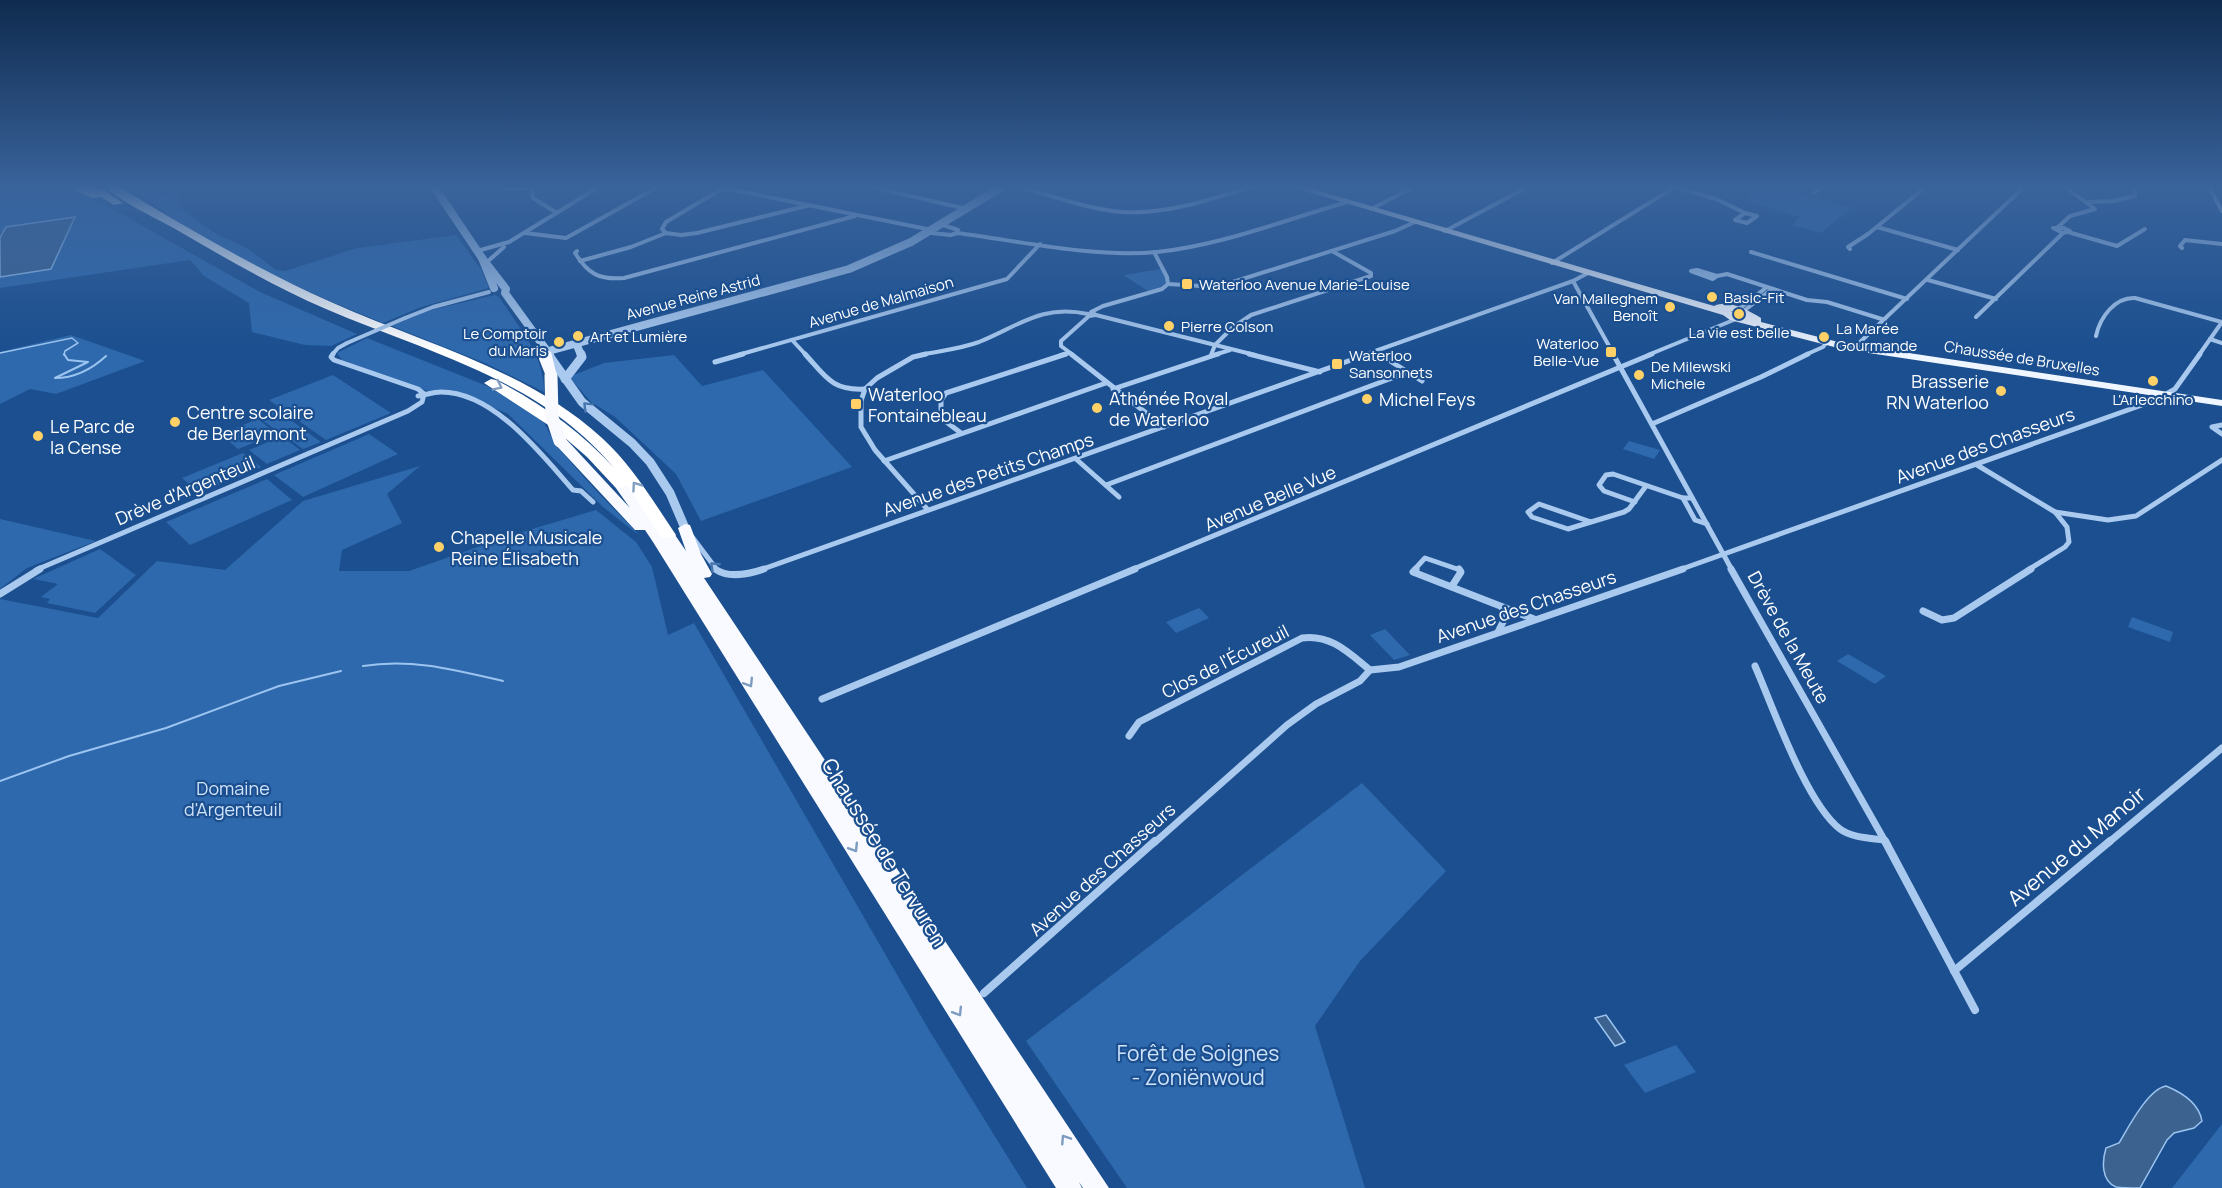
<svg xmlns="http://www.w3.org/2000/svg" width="2222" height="1188" viewBox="0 0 2222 1188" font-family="Manrope,sans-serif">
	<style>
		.green { fill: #2e69ad }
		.water { fill: #3c6290; stroke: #9cc4f0; stroke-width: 1.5 }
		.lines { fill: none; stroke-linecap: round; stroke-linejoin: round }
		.stream-far1 { stroke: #9cc4f0; stroke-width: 1.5 }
		.stream { stroke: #9cc4f0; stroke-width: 2 }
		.minor-far3 { stroke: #a9c9ee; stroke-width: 4 }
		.minor-far2 { stroke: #a9c9ee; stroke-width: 5 }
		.minor-far1 { stroke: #a9c9ee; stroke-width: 7 }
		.minor { stroke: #a9c9ee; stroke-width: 8 }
		.tertiary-far1 { stroke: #a9c9ee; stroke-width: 8 }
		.tertiary { stroke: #a9c9ee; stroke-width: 9 }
		.primary { fill: #f0f6ff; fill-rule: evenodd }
		.trunk { fill: #f8faff; fill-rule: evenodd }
		.motorway { fill: #fff; fill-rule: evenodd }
		.minor-bridge { stroke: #a9c9ee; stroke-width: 4 }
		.trunk-bridge { stroke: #f8faff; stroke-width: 13 }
		.oneway { stroke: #829ec1 }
		.oneway2 { stroke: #4674ac }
		.oneway3 { stroke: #7e9cc1 }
		.poi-dot { fill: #ffd166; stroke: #1b4f8f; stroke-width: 2 }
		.labels { text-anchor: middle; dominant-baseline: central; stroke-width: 4.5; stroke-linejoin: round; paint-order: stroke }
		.far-poi-label { font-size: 15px; fill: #fff; stroke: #1b4f8f; text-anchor: start }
		.far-street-label { font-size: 15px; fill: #fff; stroke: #1b4f8f }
		.poi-label { font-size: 18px; fill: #fff; stroke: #1b4f8f; text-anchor: start }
		.street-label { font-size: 18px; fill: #fff; stroke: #1b4f8f }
		.park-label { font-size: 18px; fill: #cfe3fa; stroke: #1b4f8f }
		.near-street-label { font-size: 21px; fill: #fff; stroke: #1b4f8f }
		.near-park-label { font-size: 21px; fill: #cfe3fa; stroke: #1b4f8f }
	</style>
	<rect width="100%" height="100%" fill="#1b4f8f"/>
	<g class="green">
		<path d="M36,185H62L93,198L260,292L357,334L331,346L305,345L252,332L249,303L204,276L190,260L0,288V277L51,269L74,218L6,227L0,238V195L41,190Z"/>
		<path d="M131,185H147L159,196L178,193L180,208L215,233L250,250L276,270L285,271L357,248L456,235L481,269L489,288L421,307L383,323C296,287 202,249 131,185Z"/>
		<path d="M1756,185H1768L1851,208L1821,233L1792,225L1800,217L1746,201L1761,187Z"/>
		<path d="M1161,269L1166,277V283L1159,289L1148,291L1123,275Z"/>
		<path d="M495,295L499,297C518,326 545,356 544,392L487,364L392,326L422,312Z"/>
		<path d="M71,335L145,361L56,394L30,389L0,404V352Z"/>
		<path d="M367,338L487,386L543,417C545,443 620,514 640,536L603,507L508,414L458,392L428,391L343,362L337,353Z"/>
		<path d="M674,355L702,386L763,370L852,467L701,521L676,474L615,417L591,402L569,377L604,363Z"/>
		<path d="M333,375L391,413L326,440L269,400Z"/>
		<path d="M276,410H277L321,442L303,449L259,418Z"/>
		<path d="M258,419L277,434L238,449L220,434Z"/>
		<path d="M369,434L398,454L303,497L274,475Z"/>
		<path d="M282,436L300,450L267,464L249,450Z"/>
		<path d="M1629,441L1660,450L1654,459L1623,449Z"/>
		<path d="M243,453L261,467L199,493L182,478Z"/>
		<path d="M420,466L387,494L402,523L342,550L339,571H409L512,535L596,510L636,542L652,567L668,635L694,623L929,1030L1027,1188H0V599L98,618L157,561L225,570L303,501Z"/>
		<path d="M267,479L292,500L190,545L166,522Z"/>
		<path d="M0,519L96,541L27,568L0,589Z"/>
		<path d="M100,549L136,575L95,613L47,603L50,599L41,597L58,584L33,579Z"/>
		<path d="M1199,608L1209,618L1176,633L1166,622Z"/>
		<path d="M2132,617L2173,632L2170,642L2128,627Z"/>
		<path d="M1385,629L1410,655L1394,660L1370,635Z"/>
		<path d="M1848,654L1886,676L1875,684L1837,661Z"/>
		<path d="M1362,783L1446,871L1360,961L1315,1026L1365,1188H1127L1026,1041Z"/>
		<path d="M1676,1045L1696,1072L1645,1093L1624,1065Z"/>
		<path d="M2222,1124V1188H2172Z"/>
	</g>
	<g class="water">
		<path d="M75,217L51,269L0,277V238L6,227Z"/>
		<path d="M1606,1015L1625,1042L1615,1046L1595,1018Z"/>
		<path d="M2166,1086C2183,1093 2199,1103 2202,1121L2194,1128L2174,1133L2167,1140L2140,1188C2132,1188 2123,1188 2116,1187C2101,1181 2102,1161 2106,1148L2119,1143C2128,1128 2148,1089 2166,1086Z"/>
	</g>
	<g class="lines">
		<path class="stream-far1" d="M0,353L72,338L78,343L65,351L64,355"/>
		<g class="stream">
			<path d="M64,354L68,360L88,362L55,378C75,378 92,369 106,356"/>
			<path d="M363,666C411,658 456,670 503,681"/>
			<path d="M0,781L69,756L166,728L279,686L341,671"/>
		</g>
		<g class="minor-far3">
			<path d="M498,185L508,189L529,188"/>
			<path d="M531,185L533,198L557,213"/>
			<path d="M863,185L967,209"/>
			<path d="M1015,185C1050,195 1086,209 1122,212C1168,215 1214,198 1257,185"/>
			<path d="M1395,185L1409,190"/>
			<path d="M2208,185L2222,211"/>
			<path d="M1675,187L1716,199L1745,213"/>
			<path d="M724,188L932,230"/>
			<path d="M1309,191L1322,185"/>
			<path d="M1814,193L1825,185"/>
			<path d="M2088,202L2114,201L2135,196V190"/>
			<path d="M1371,209L1418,185"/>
			<path d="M1745,213L1757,216L1747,223L1735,220Z"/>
			<path d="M943,225L958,230L957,233"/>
			<path d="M1877,227L1958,250"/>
			<path d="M2058,227L2070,216L2095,209L2062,185"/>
			<path d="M2053,228H2064L2070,231L2063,233Z"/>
			<path d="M1445,231L1531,185"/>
			<path d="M2068,232L2117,246L2145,229"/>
			<path d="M525,233L566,238L661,185"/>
			<path d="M666,233L662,229L666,222L725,187"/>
			<path d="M931,233L951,235L957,233C1020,241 1093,258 1157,252C1222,245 1285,220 1347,202"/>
			<path d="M2182,248L2180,246L2185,240L2222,244"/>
			<path d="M1850,249L1848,247L1868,234L1928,185"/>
			<path d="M477,251L509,242L602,185"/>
			<path d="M577,251L575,253C588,274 599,280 624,278L855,216"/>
			<path d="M1154,252L1167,277L1168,284"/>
			<path d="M1751,252L1907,299"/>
			<path d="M580,261L631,247L666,233L681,235L697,233L810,205"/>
			<path d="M487,262L504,247"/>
			<path d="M1552,263L1678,185"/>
			<path d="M1697,270L1717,276L1713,279L1691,271Z"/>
			<path d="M1717,276L1727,274L1807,300L1827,302L1885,320"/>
			<path d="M1928,280L1996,299"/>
			<path d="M1573,281L1614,355"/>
			<path d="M1168,284L1217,287L1395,231L1415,222"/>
			<path d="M1739,309L1767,287"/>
			<path d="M1745,310L1772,289"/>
			<path d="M1091,312L1103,306L1162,289L1168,284"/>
			<path d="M1096,315L1255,355"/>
			<path d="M1976,317L2063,233"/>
			<path d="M405,318L433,307L489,292"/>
			<path d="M2096,336C2100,317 2115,297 2135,298L2222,322"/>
			<path d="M2210,339L2222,343"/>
			<path d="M792,340L806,355"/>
			<path d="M1857,348L1858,344L2026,185"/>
			<path d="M1376,352L1382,355"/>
			<path d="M332,355L338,348L347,343"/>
			<path d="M738,355L1007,279L1040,244"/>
			<path d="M920,355C939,351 960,349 979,342C1019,326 1041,304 1088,314"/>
			<path d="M1061,355L1069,353"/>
			<path d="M1073,355L1061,346V341L1089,316L1096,315L1092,312"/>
			<path d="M1211,355L1215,345L1232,328L1251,315L1371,276V273L1332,251"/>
			<path d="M1214,355L1230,350"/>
			<path d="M1364,355L1573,281L1588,273"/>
			<path d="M1648,355L1736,319"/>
			<path d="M1805,355L1823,347L1826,343"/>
			<path d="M2199,355L2222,322"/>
		</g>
		<g class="minor-far2">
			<path d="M333,354L331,357L334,360L418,389L424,394"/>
			<path d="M805,354C826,377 832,391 865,389"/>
			<path d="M926,354L913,357L877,378L865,389L861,401V427L875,450L928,510"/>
			<path d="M1071,354L1164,427"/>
			<path d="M1249,354L1320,372"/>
			<path d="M1379,354L1422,381"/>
			<path d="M1613,354L1732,570"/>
			<path d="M715,362L743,354"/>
			<path d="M1113,389L1218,354"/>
			<path d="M418,396C425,395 434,392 441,392C494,392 541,454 573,490L581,491L593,502"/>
			<path d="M1652,424L1761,377L1808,354"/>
			<path d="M2222,425L2212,427L2222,434"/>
			<path d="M961,433L941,418V400L946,393L1066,354"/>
			<path d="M1076,459L1119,497"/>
			<path d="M884,461L1106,383"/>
			<path d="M1977,465L2055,512L2067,527L2069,542L2065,547L2028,570"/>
			<path d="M1106,485L1408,372"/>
			<path d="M1683,498L1695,520L1707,524"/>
			<path d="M1635,502L1604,491L1599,485L1606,475L1613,474L1683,498H1692"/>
			<path d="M2055,512L2108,520L2136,516L2222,460"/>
			<path d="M1591,522L1539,504L1528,512L1532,517L1568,529L1624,512L1629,509L1646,486"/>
			<path d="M693,538L717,570"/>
			<path d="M36,570L408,411L422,402L424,394"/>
			<path d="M760,570L1368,354"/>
			<path d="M1131,570L1652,354"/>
			<path d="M1414,570L1425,558L1460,570"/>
			<path d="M1679,570L2156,400L2175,389L2200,354"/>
		</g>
		<g class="minor-far1">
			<path d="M715,569C729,579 749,574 764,569"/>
			<path d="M1416,569L1413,572L1534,619"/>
			<path d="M1731,569L1886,843"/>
			<path d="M1452,586L1461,572L1459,569"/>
			<path d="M0,594L40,569"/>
			<path d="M1923,611L1942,620L1954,618L2031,569"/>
			<path d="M1498,632L1506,616L1502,608"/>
			<path d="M1755,666C1773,707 1806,803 1840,829C1852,838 1870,838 1884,840"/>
			<path d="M822,699L1135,569"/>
			<path d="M1129,736L1139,722L1302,638C1331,634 1349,653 1370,670"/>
			<path d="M1154,843L1287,725L1316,704L1360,681L1370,670L1399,667L1683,569"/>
			<path d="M2108,843L2222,748"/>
		</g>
		<g class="minor">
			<path d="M1885,841L1975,1010"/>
			<path d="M1954,971L2110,841"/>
			<path d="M984,993L1155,841"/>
		</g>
		<g class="tertiary-far1">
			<path d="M433,185L482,258L494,288"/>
			<path d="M482,258L506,289L505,293L550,355"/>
			<path d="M576,343L581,355"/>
			<path d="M545,352L849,269L911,242L1005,185"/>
		</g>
		<g class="tertiary">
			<path d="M548,354L582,402L632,443L650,462L670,493L685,528"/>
			<path d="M565,379L582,357L581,354"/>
		</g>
		<path class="primary" d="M1285,185H1299L1714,306C1728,299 1748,310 1761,318V322L1842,343L2222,400V406L1842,349L1730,320L1723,315ZM1730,311L1739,313L1746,317Z"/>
		<g class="trunk">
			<path d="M545,349L551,352L557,376L555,379H547L539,359V352Z"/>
			<path d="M560,437L565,438L630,508L613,484L620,480L625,481L662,534L668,531L673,532L686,551L678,528L685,524L690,525L701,554L712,574L710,577L704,578L1109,1188H1083L1079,1182L1082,1188H1056L653,542L645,530H635L555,444L554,441Z"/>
		</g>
		<g class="motorway">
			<path d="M64,185H79L87,189L83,185H96L123,203L114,205L101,197L92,198Z"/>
			<path d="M103,185H116C186,227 256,269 331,302C424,344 525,368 602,438C632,465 653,501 676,535L674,538H662L627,485L620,488L615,487L587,457L556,430L484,383L491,379L496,380C540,403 581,431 614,468C542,380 426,352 326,309C275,287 225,258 177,230C154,217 122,203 103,185Z"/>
		</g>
		<path class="minor-bridge" d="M347,343L405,318"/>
		<path class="trunk-bridge" d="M551,376L552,417L560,441"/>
	</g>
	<defs><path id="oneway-chevron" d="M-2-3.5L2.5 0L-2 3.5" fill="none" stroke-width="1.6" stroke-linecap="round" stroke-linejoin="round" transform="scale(1.5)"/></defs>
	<g class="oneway">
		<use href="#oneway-chevron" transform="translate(498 386) rotate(26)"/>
		<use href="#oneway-chevron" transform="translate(636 486) rotate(-125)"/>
	</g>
	<g class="oneway2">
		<use href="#oneway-chevron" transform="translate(587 406) rotate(-135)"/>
		<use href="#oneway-chevron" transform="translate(714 566) rotate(-136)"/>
	</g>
	<g class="oneway3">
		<use href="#oneway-chevron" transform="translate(749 683) rotate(58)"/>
		<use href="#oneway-chevron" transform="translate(854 848) rotate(58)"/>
		<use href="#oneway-chevron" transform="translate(958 1012) rotate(58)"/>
		<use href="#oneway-chevron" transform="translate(1065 1139) rotate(-123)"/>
	</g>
	<linearGradient id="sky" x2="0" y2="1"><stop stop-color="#0f2b4f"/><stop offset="0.53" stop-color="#39639b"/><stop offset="1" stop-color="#39639b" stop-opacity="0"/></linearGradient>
	<rect width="2222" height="352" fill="url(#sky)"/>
	<g class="poi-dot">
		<rect x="1181" y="278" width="12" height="12" rx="3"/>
		<circle cx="1712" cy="297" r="6"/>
		<circle cx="1670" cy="307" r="6"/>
		<circle cx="1739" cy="314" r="6"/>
		<circle cx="1169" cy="326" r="6"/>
		<circle cx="578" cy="336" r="6"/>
		<circle cx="1824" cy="337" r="6"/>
		<circle cx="559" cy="342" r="6"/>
		<rect x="1605" y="346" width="12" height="12" rx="3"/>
		<rect x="1331" y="358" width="12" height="12" rx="3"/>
		<circle cx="1639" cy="375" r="6"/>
		<circle cx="2153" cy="381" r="6"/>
		<circle cx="2001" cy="391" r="6"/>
		<circle cx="1367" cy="399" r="6"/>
		<rect x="850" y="398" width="12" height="12" rx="3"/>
		<circle cx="1097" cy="408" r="6"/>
		<circle cx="175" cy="422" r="6"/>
		<circle cx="38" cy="436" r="6"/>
		<circle cx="439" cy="547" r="6"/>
	</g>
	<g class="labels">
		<g class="far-poi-label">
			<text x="1199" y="284">Waterloo Avenue Marie-Louise</text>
			<text x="1724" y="297">Basic-Fit</text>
			<text x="1658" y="298" text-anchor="end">Van Malleghem<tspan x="1658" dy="17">Benoît</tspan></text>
			<text x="1181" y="326">Pierre Colson</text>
			<text x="1836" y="328">La Marée<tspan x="1836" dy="17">Gourmande</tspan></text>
			<text x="1739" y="332" text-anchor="middle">La vie est belle</text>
			<text x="547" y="333" text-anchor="end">Le Comptoir<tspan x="547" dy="17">du Maris</tspan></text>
			<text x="590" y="336">Art et Lumière</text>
			<text x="1599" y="343" text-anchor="end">Waterloo<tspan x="1599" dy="17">Belle-Vue</tspan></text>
			<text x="1349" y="355">Waterloo<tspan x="1349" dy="17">Sansonnets</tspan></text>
			<text x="1651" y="366">De Milewski<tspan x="1651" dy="17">Michele</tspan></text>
			<text x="2153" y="399" text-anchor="middle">L'Arlecchino</text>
		</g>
		<g class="far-street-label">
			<text transform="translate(693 297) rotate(-15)">Avenue Reine Astrid</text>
			<text transform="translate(881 302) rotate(-16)">Avenue de Malmaison</text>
			<text transform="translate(2022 358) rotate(9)">Chaussée de Bruxelles</text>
		</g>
		<g class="poi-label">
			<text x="1989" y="381" text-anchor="end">Brasserie<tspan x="1989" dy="21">RN Waterloo</tspan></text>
			<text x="868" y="394">Waterloo<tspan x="868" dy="21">Fontainebleau</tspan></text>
			<text x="1109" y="398">Athénée Royal<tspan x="1109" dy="21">de Waterloo</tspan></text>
			<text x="1379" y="399">Michel Feys</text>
			<text x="187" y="412">Centre scolaire<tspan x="187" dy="21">de Berlaymont</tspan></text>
			<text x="50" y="426">Le Parc de<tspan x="50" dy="21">la Cense</tspan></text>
			<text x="451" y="537">Chapelle Musicale<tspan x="451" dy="21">Reine Élisabeth</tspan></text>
		</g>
		<g class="street-label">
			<text transform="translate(1985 445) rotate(-20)">Avenue des Chasseurs</text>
			<text transform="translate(988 474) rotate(-19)">Avenue des Petits Champs</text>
			<text transform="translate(185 490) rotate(-23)">Drève d'Argenteuil</text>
			<text transform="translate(1270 498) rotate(-23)">Avenue Belle Vue</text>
			<text transform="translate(1526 606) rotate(-19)">Avenue des Chasseurs</text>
			<text transform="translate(1789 637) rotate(61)">Drève de la Meute</text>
			<text transform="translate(1225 661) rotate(-27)">Clos de l'Écureuil</text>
			<text transform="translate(1102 869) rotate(-42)">Avenue des Chasseurs</text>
		</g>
		<g class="park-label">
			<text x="233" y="788">Domaine<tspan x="233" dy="21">d'Argenteuil</tspan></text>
		</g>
		<g class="near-street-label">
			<text transform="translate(2076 846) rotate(-40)">Avenue du Manoir</text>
			<text transform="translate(885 852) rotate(58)">Chaussée de Tervuren</text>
		</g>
		<g class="near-park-label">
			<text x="1198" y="1053">Forêt de Soignes<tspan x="1198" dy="24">- Zoniënwoud</tspan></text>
		</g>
	</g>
</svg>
